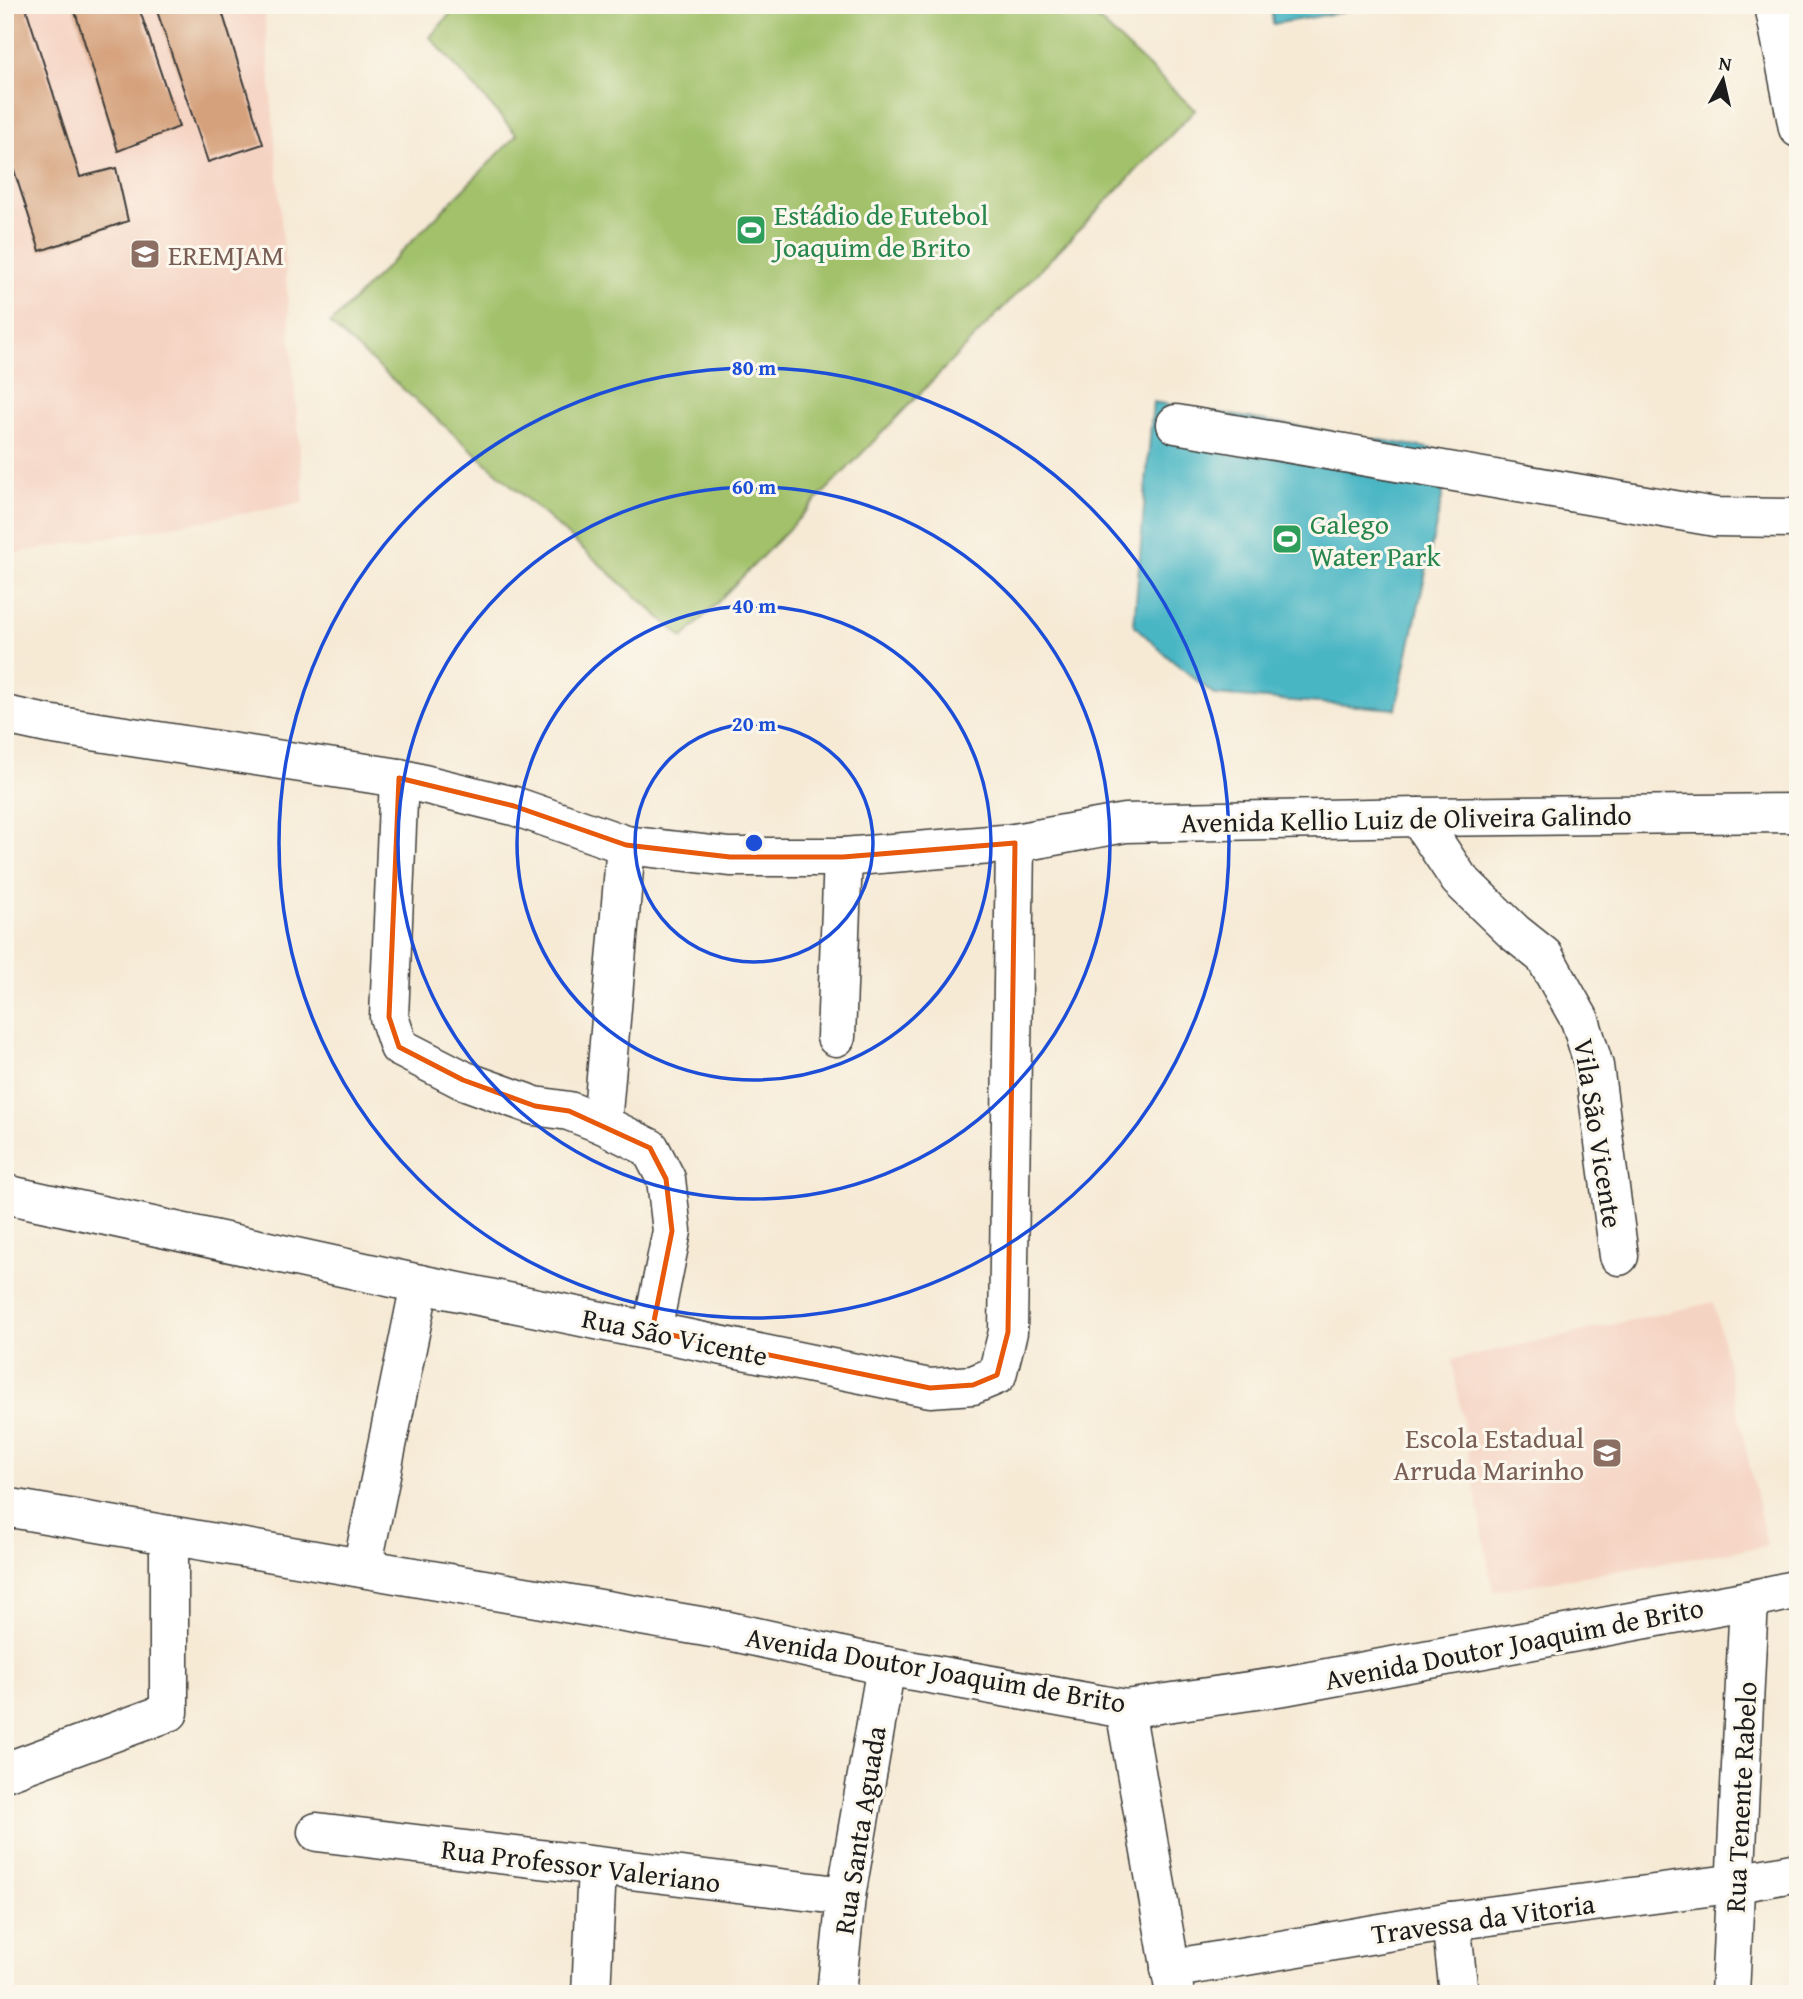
<svg xmlns="http://www.w3.org/2000/svg" width="1803" height="1999" viewBox="0 0 1803 1999" font-family="'Gentium Book Plus',serif">
	<style>
		.built { fill: #f5d3c2 }
		.green { fill: #a2c16a; stroke: #5f6e43; stroke-width: 2 }
		.water { fill: #49b6c4; stroke: #326970; stroke-width: 2 }
		.building { fill: #d5a17c }
		.lines { fill: none; stroke-linecap: round; stroke-linejoin: round }
		.minor-casing { stroke: #3d3b38; stroke-width: 41 }
		.major-casing { stroke: #3d3b38; stroke-width: 41 }
		.minor { stroke: #fff; stroke-width: 38 }
		.major { stroke: #fff; stroke-width: 38 }
		.marked { fill: none; stroke: #e8590c; stroke-width: 5; stroke-linejoin: round }
		.ring { fill: none; stroke: #1d4ed8; stroke-width: 3.5 }
		.labels { text-anchor: middle; dominant-baseline: central; stroke-width: 6; stroke-linejoin: round; paint-order: stroke }
		.leisure-label { font-size: 28px; fill: #27864d; stroke: #fbf7ec; text-anchor: start }
		.education-label { font-size: 28px; fill: #785e54; stroke: #fbf7ec; text-anchor: start }
		.street-label { font-size: 28px; fill: #1c1c1c; stroke: #fbf7ec }
		.centre { fill: #1d4ed8; stroke: #fbf7ec; stroke-width: 3.5 }
		.ring-label { font-size: 21px; text-anchor: middle; font-weight: bold; fill: #1d4ed8; stroke: #fbf7ec; stroke-width: 6; stroke-linejoin: round; paint-order: stroke }
	</style>
	<rect width="100%" height="100%" fill="#fbf7ec"/>
	<filter id="ink" filterUnits="userSpaceOnUse"><feTurbulence type="fractalNoise" baseFrequency=".0143" numOctaves="2"/><feDisplacementMap in="SourceGraphic" scale="14" xChannelSelector="R" yChannelSelector="G"/><feConvolveMatrix kernelMatrix="1 2 1 2 8 2 1 2 1" color-interpolation-filters="sRGB"/></filter>
	<filter id="wash" filterUnits="userSpaceOnUse"><feTurbulence type="fractalNoise" baseFrequency=".00686" numOctaves="4" result="noise"/><feDisplacementMap in="SourceGraphic" scale="28" xChannelSelector="R" yChannelSelector="G"/><feGaussianBlur stdDeviation="1.57" result="paint"/><feColorMatrix in="noise" values="0 0 0 0 0 0 0 0 0 0 0 0 0 0 0 0 0 1.4 0 .05"/><feComposite in="paint" operator="in"/></filter>
	<g filter="url(#wash)">
		<rect width="100%" height="100%" fill="#f6ead5"/>
		<g class="built">
			<path d="M5,5H264L304,503L5,555Z"/>
			<path d="M1714,1302L1767,1546L1493,1591L1452,1360Z"/>
		</g>
		<path class="green" d="M458,5H1083L1195,110L683,638L330,324L517,135L430,37Z"/>
		<g class="water">
			<path d="M1271,5H1343L1344,12L1273,24Z"/>
			<path d="M1153,402L1452,452L1396,709L1215,695L1169,658L1134,625Z"/>
		</g>
		<g id="blocks">
			<g class="building">
				<path d="M5,5H25L80,177L116,168L128,221L40,251L5,142Z"/>
				<path d="M73,5H138L179,127L118,151Z"/>
				<path d="M155,5H220L263,144L208,162Z"/>
			</g>
		</g>
	</g>
	<g filter="url(#ink)">
		<use href="#blocks" fill-opacity="0" stroke="#3d3b38" stroke-width="2"/>
		<g class="lines">
			<g class="minor-casing">
				<g id="minor">
					<path d="M1176,424L1715,517L1798,518"/>
					<path d="M5,715L47,724L399,778L514,806L626,845L730,857H843L1015,843L1125,823L1418,817L1798,813"/>
					<path d="M399,778L389,1017L399,1047L463,1080L535,1106L569,1111L602,1124"/>
					<path d="M1418,817L1459,879L1514,932L1544,956L1580,1020L1594,1066L1619,1256"/>
					<path d="M626,845L602,1124L650,1148L666,1179L672,1231L652,1331"/>
					<path d="M836,1037L843,857"/>
					<path d="M5,1194L420,1284L930,1388L973,1385L997,1375L1008,1332L1015,843"/>
					<path d="M362,1568L420,1284"/>
					<path d="M1125,1709L1175,1994"/>
					<path d="M5,1772L169,1712V1535"/>
					<path d="M317,1832L846,1896"/>
					<path d="M1451,1921L1459,1994"/>
					<path d="M1170,1969L1451,1921L1737,1883L1798,1872"/>
					<path d="M591,1994L597,1868"/>
					<path d="M836,1994L846,1896L886,1666"/>
					<path d="M1730,1994L1749,1600"/>
				</g>
			</g>
			<g class="major-casing">
				<g id="major">
					<path d="M1774,5L1798,128"/>
					<path d="M5,1507L729,1631L886,1666L1125,1709L1284,1686L1749,1600L1798,1589"/>
				</g>
			</g>
			<use href="#minor" class="minor"/>
			<use href="#major" class="major"/>
		</g>
	</g>
	<path class="marked" d="M399,778L514,806L626,845L730,857H843L1015,843L1008,1332L997,1375L973,1385L930,1388L652,1331L672,1231L666,1179L650,1148L569,1111L535,1106L463,1080L399,1047L389,1017Z"/>
	<g class="ring">
		<circle cx="754" cy="843" r="119"/>
		<circle cx="754" cy="843" r="237"/>
		<circle cx="754" cy="843" r="356"/>
		<circle cx="754" cy="843" r="475"/>
	</g>
	<defs>
		<g id="stadium-square" transform="scale(1.575)"><rect x="-9" y="-9" width="18" height="18" rx="4" fill="#2e9e5b" stroke="#fbf7ec"/><path d="M0-5a6.5 5 0 1 0 0 10a6.5 5 0 1 0 0-10ZM-3.5-1.8h7v3.6h-7Z" fill="#fff"/></g>
		<g id="school-square" transform="scale(1.575)"><rect x="-9" y="-9" width="18" height="18" rx="4" fill="#8d6e63" stroke="#fbf7ec"/><path d="M0-5L7-2L0 1L-7-2ZM-4 1L0 2.5L4 1V4Q0 6-4 4Z" fill="#fff"/></g>
	</defs>
	<g fill-rule="evenodd">
		<use href="#stadium-square" x="751" y="230"/>
		<use href="#school-square" x="145" y="254"/>
		<use href="#stadium-square" x="1287" y="539"/>
		<use href="#school-square" x="1607" y="1453"/>
	</g>
	<g class="labels">
		<g class="leisure-label">
			<text x="774" y="214">Estádio de Futebol<tspan x="774" dy="32">Joaquim de Brito</tspan></text>
			<text x="1310" y="523">Galego<tspan x="1310" dy="32">Water Park</tspan></text>
		</g>
		<g class="education-label">
			<text x="168" y="254">EREMJAM</text>
			<text x="1584" y="1437" text-anchor="end">Escola Estadual<tspan x="1584" dy="32">Arruda Marinho</tspan></text>
		</g>
		<g class="street-label">
			<text transform="translate(1406 818) rotate(-1)">Avenida Kellio Luiz de Oliveira Galindo</text>
			<text transform="translate(1599 1133) rotate(81)">Vila São Vicente</text>
			<text transform="translate(675 1336) rotate(12)">Rua São Vicente</text>
			<text transform="translate(1514 1643) rotate(-11)">Avenida Doutor Joaquim de Brito</text>
			<text transform="translate(936 1669) rotate(10)">Avenida Doutor Joaquim de Brito</text>
			<text transform="translate(1740 1797) rotate(-87)">Rua Tenente Rabelo</text>
			<text transform="translate(859 1830) rotate(-81)">Rua Santa Aguada</text>
			<text transform="translate(581 1865) rotate(7)">Rua Professor Valeriano</text>
			<text transform="translate(1483 1918) rotate(-8)">Travessa da Vitoria</text>
		</g>
	</g>
	<circle cx="754" cy="843" r="10" class="centre"/>
	<g class="ring-label">
		<text x="754" y="375">80 m</text>
		<text x="754" y="494">60 m</text>
		<text x="754" y="613">40 m</text>
		<text x="754" y="731">20 m</text>
	</g>
	<rect width="1803" height="1999" fill="none" stroke="#fbf7ec" stroke-width="28"/>
	<g transform="translate(1723 80) rotate(8)" stroke="#fbf7ec" stroke-width="5" paint-order="stroke">
	<path d="M0-5L12 26L0 18L-12 26Z" fill="#1c1c1c"/>
	<text y="-10" font-size="19" font-weight="bold" text-anchor="middle" fill="#1c1c1c">N</text>
	</g>
</svg>
